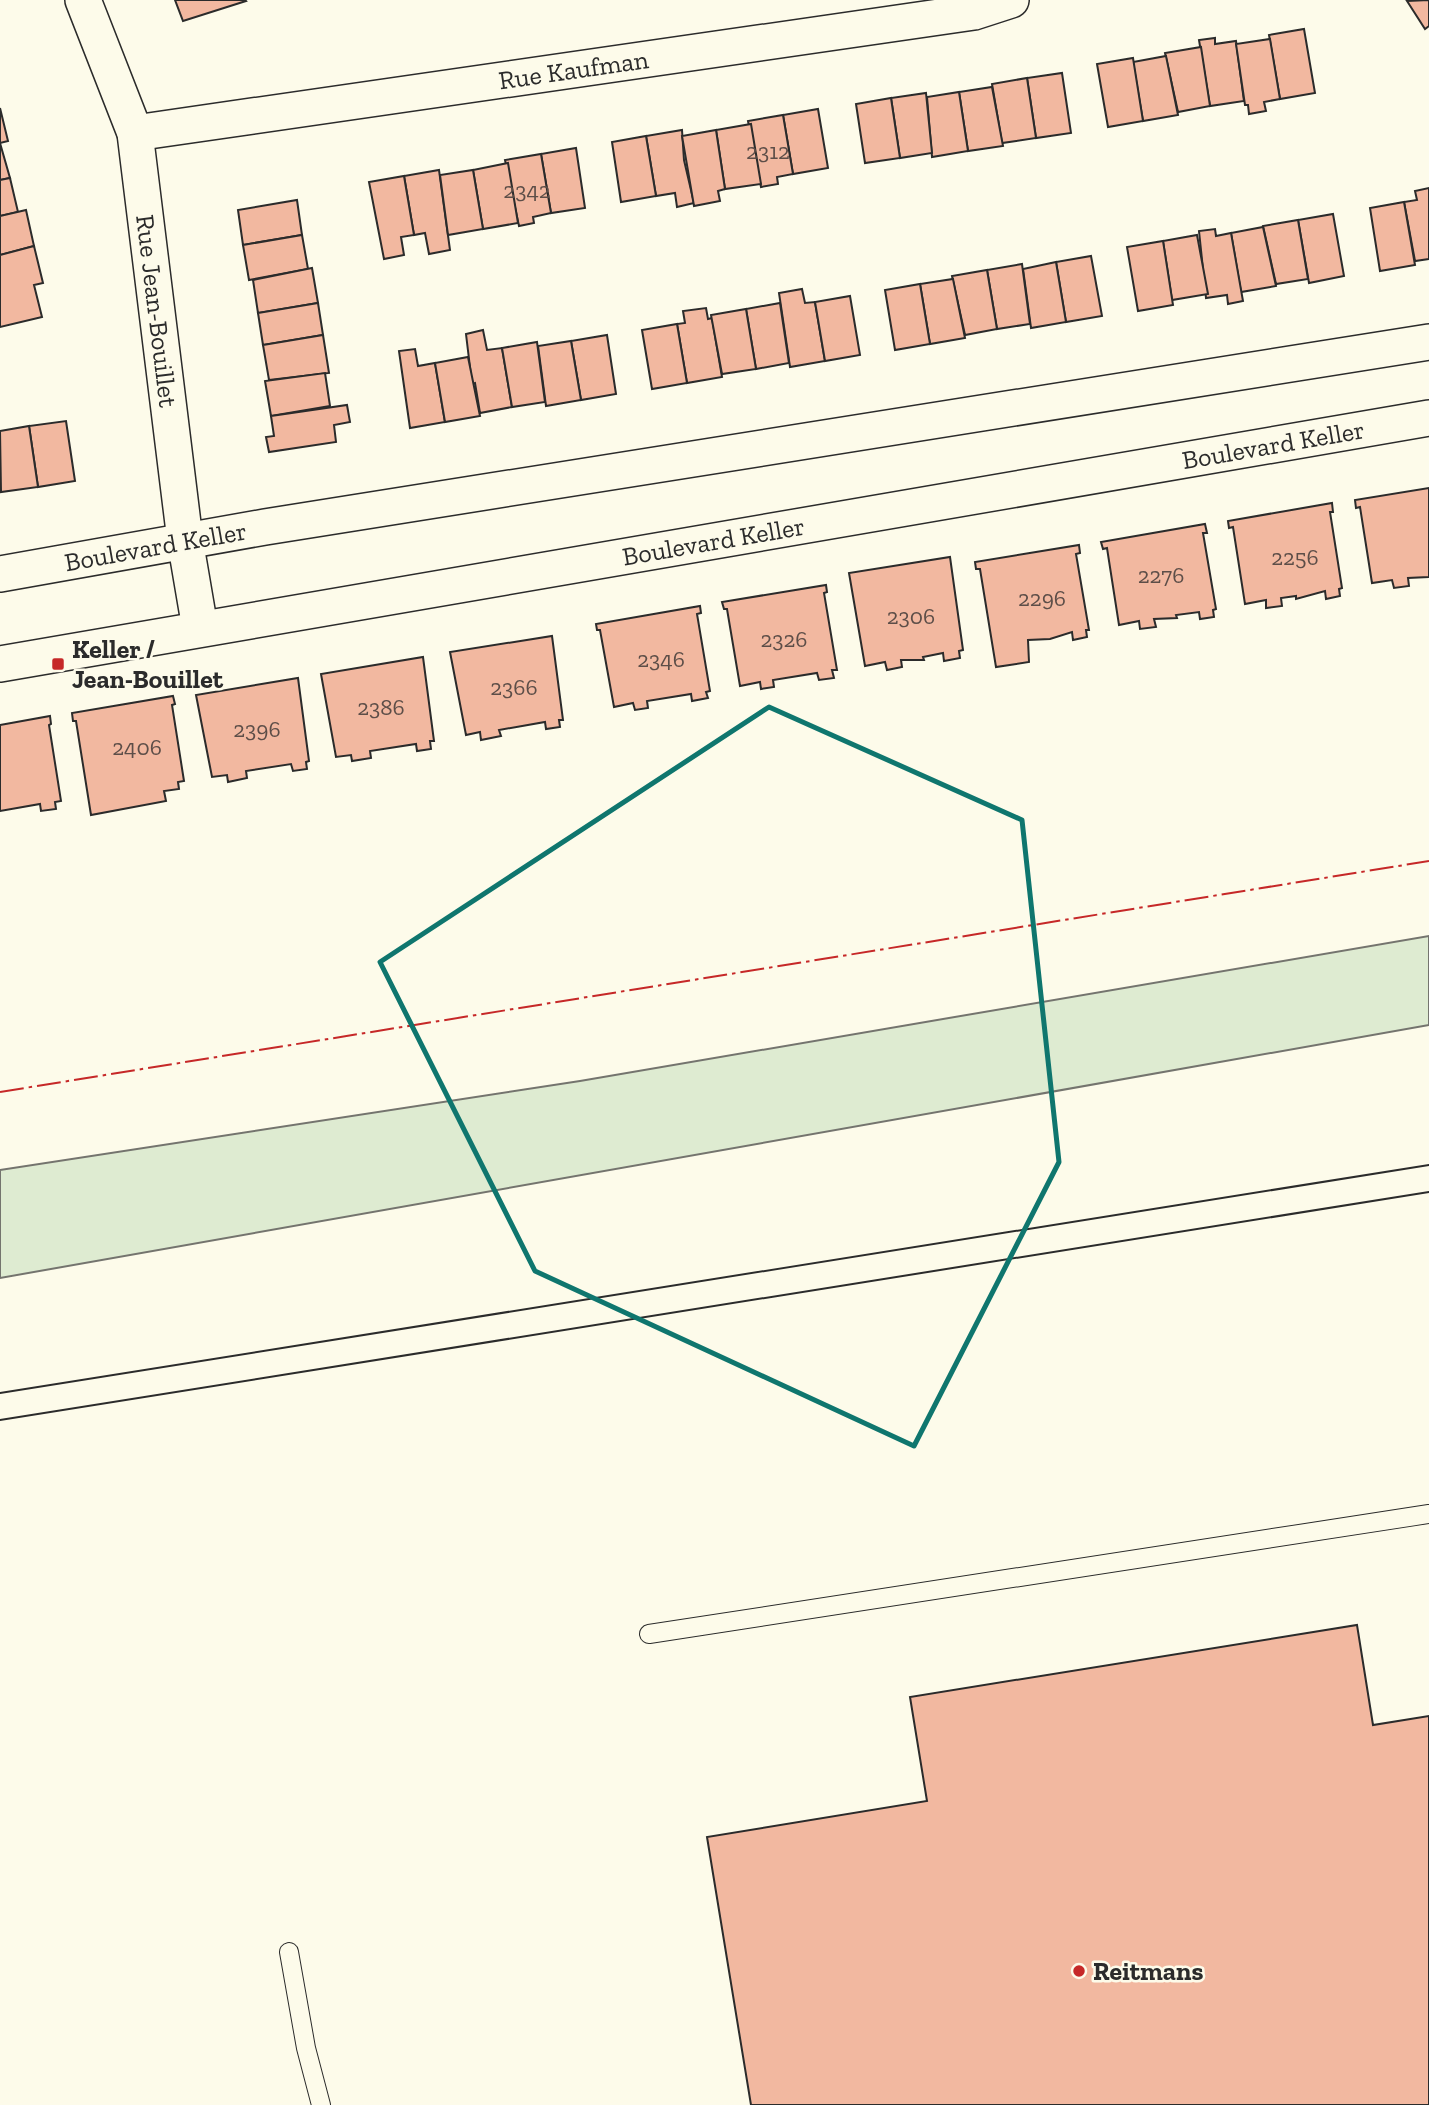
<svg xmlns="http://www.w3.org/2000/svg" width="1429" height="2105" viewBox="0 0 1429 2105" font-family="'Zilla Slab',serif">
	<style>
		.green { fill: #deebd1; stroke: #74746e; stroke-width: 2 }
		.building { fill: #f2b8a0; stroke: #2b2b2b; stroke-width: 2 }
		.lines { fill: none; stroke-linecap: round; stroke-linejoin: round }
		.lane-casing { stroke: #2b2b2b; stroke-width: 20 }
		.street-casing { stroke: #2b2b2b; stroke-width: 38 }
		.lane { stroke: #fdfbea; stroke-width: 18 }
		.street { stroke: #fdfbea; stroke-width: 35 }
		.tram { stroke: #2b2b2b; stroke-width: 2 }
		.power { stroke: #c62828; stroke-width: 2; stroke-dasharray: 24 5 3.5 5; stroke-linecap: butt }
		.marked { fill: none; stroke: #0f766e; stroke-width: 5; stroke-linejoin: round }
		.poi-dot { fill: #c62828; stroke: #fdfbea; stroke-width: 2.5 }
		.labels { text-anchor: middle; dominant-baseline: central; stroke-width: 5; stroke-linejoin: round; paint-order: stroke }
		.number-label { font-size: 23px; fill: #5d4e48 }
		.street-label { font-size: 26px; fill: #2b2b2b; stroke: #fdfbea }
		.poi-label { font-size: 26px; font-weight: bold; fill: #2b2b2b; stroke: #fdfbea; text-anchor: start }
	</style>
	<rect width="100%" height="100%" fill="#fdfbea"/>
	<path class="green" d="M1429,936V1025L0,1278V1170L580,1081Z"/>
	<g class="building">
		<path d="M175,0H245L246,1L183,21Z"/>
		<path d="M1429,0V26L1425,29L1407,1Z"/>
		<path d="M1304,29L1315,93L1280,99L1269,35Z"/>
		<path d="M1215,38V44L1236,41L1244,101L1210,106L1199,40Z"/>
		<path d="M1270,39L1280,99L1264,102L1266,111L1249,114L1248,105H1245L1236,44Z"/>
		<path d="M1201,47L1210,106L1178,112L1165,53Z"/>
		<path d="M1166,56L1178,115L1143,121L1133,62Z"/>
		<path d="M1133,58L1143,121L1108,127L1097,64Z"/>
		<path d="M1062,73L1071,133L1036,138L1027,78Z"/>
		<path d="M1027,78L1036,138L1002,143L992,84Z"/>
		<path d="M992,87L1003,146L968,151L959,92Z"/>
		<path d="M959,92L968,151L932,157L927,97Z"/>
		<path d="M926,93L932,153L900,158L891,98Z"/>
		<path d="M891,98L900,158L865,163L856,104Z"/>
		<path d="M0,108L8,141L0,143Z"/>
		<path d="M818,109L828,168L793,174L783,115Z"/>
		<path d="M783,115L793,174L777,177L778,184L761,187L748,121Z"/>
		<path d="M751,124L761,184L725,189L716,130Z"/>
		<path d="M682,130L684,160L694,203L677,207L675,193L656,196L646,136Z"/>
		<path d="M716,130L725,189L718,191L720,201L694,206L682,136Z"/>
		<path d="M646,136L656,196L621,202L612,142Z"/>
		<path d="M0,143L10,178L0,180Z"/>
		<path d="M576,148L585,208L551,213L541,154Z"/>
		<path d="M541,154L551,213L533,217L534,223L519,226L505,160Z"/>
		<path d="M508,163L518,223L483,229L473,170Z"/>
		<path d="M439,170L450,250L429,254L425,233L414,235L404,176Z"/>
		<path d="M473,170L483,229L448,235L440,175Z"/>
		<path d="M404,176L414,235L401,237L404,255L384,259L369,182Z"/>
		<path d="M10,178L18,212L0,216V180Z"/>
		<path d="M1429,188V259L1415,261L1404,202L1417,200L1415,191Z"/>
		<path d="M297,200L302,235L243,245L238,210Z"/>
		<path d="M1404,202L1415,265L1380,271L1370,208Z"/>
		<path d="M26,210L34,246L0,255V216Z"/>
		<path d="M1333,214L1344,276L1309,283L1298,220Z"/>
		<path d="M1298,220L1308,279L1276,284L1263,226Z"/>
		<path d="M1263,227L1276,286L1241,292L1231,233Z"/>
		<path d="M1215,229L1216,236L1231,233L1243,301L1228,304L1227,295L1206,298L1199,231Z"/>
		<path d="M302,235L308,269L249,280L243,245Z"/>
		<path d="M1197,235L1208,294L1172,300L1163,241Z"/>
		<path d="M1163,241L1173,305L1138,311L1127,247Z"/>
		<path d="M34,246L43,283L34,285L42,317L0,327V255Z"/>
		<path d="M1091,256L1102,316L1066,322L1056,262Z"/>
		<path d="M1056,262L1066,322L1031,328L1023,269Z"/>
		<path d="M1022,264L1030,324L997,329L987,270Z"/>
		<path d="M312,268L318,303L258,313L253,280Z"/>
		<path d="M987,270L997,329L965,335L952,276Z"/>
		<path d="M953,279L965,338L930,344L920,284Z"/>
		<path d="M920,284L930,344L895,350L885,290Z"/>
		<path d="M802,289L805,303L815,302L825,361L790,367L779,293Z"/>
		<path d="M850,296L860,355L825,361L815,302Z"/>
		<path d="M318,303L323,335L263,345L258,313Z"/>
		<path d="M780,303L789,363L756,369L746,309Z"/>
		<path d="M706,308L708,319L712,318L722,377L687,383L677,324L685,323L683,311Z"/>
		<path d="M746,309L756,369L722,374L711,315Z"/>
		<path d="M677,324L687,383L652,389L642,330Z"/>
		<path d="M483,330L487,350L502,348L512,407L480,413L475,383L472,384L466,334Z"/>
		<path d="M323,335L329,373L269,380L263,345Z"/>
		<path d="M607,335L616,394L581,400L571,341Z"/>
		<path d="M571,341L581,400L546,406L538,346Z"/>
		<path d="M537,342L545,402L512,407L502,348Z"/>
		<path d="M415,349L418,366L435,363L445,422L410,428L399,351Z"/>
		<path d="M468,357L480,416L445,422L435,363Z"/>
		<path d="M325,373L330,406L271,416L265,381Z"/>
		<path d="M347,405L350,422L334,425L336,442L269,452L266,437L274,436L271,416Z"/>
		<path d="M66,421L75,481L38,487L29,426Z"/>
		<path d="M29,426L38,487L1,492L0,431Z"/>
		<path d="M1429,488V577L1408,578L1409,586L1394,588L1392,580L1372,583L1360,507L1356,508L1355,500Z"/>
		<path d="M1332,503L1333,512H1330L1342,588L1339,589L1340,596L1326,599L1325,591L1296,599V596L1281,598L1282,606L1266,608V600L1245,604L1233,527L1229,528L1228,521Z"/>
		<path d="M1205,524L1207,533H1203L1216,609L1213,610L1214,617L1200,619L1199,612L1176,615L1177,618L1154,619L1156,627L1140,629L1139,621L1119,625L1107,548L1103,549L1101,542Z"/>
		<path d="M1079,545L1080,553L1076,554L1089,630H1086L1087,637L1073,640L1072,632L1050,639L1028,640L1029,662L996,667L980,569H976L975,562Z"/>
		<path d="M950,557L963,650L959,651L960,658L944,661L943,653L923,657L924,660H901L902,667L887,670L885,662L865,666L849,573Z"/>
		<path d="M826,585L827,592L824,593L837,670H832L834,678L819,680L817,673L773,680L774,687L761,689L760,682L740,686L727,609H724L722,602Z"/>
		<path d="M700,606L701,613L697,614L710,691L706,692L708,698L692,701L691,694L647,701L648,708L635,710L633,703L614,707L600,630H597L596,624Z"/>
		<path d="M552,636L563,720H559L560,727L546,729L545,722L499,730L501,736L481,740L480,732L466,735L450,652Z"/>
		<path d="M423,657L434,741H430L431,749L417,751L416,744L370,751L371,758L352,761L351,755L336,757L321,674Z"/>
		<path d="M298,678L309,761L306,762L307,769L293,771L291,764L246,771L247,778L228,782L227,775L212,777L196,695Z"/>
		<path d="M173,696L175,704L172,705L184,781L178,782L179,789L164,791L166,801L91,815L76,721H73L72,713Z"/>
		<path d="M50,716L51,724L49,725L61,801L55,802L56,809L41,811L40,804L0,811V725Z"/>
		<path d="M1357,1625L1373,1725L1429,1716V2105H751L707,1837L927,1801L910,1697Z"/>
	</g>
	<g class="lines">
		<g class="lane-casing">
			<g id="lane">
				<path d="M649,1634L1429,1514"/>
				<path d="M289,1952L306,2048L321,2105"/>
			</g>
		</g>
		<g class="street-casing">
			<g id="street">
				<path id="s1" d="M83,0L135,133L185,540L200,628"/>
				<path id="s2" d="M135,133L974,12L1011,0"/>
				<path id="s3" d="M0,574L265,527L1429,342"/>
				<path id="s4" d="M0,664L1429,418"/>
			</g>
		</g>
		<use href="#lane" class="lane"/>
		<use href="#street" class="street"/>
		<g class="tram">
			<path d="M0,1393L1429,1165"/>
			<path d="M0,1420L1429,1192"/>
		</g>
		<path class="power" d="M0,1092L1429,861"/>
	</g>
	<path class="marked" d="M769,707L1022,820L1059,1162L914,1446L535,1271L380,962Z"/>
	<g class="poi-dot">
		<rect x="51" y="657" width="14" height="14" rx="3.5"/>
		<circle cx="1079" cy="1971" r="7"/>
	</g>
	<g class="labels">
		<g class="number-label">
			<text x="768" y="151">2312</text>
			<text x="527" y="190">2342</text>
			<text x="1295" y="557">2256</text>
			<text x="1161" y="575">2276</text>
			<text x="1042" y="598">2296</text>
			<text x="911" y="616">2306</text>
			<text x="784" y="639">2326</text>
			<text x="661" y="659">2346</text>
			<text x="514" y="687">2366</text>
			<text x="381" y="707">2386</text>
			<text x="257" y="729">2396</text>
			<text x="137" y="747">2406</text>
		</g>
		<g class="street-label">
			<text stroke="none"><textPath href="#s2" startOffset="443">Rue Kaufman</textPath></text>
			<text stroke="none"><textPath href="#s1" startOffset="322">Rue Jean-Bouillet</textPath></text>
			<text stroke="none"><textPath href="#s4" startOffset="1292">Boulevard Keller</textPath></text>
			<text stroke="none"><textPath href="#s4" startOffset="724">Boulevard Keller</textPath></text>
			<text stroke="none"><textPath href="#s3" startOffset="158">Boulevard Keller</textPath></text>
		</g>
		<g class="poi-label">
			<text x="72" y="649">Keller /<tspan x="72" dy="30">Jean-Bouillet</tspan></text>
			<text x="1093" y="1971">Reitmans</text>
		</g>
	</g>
</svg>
